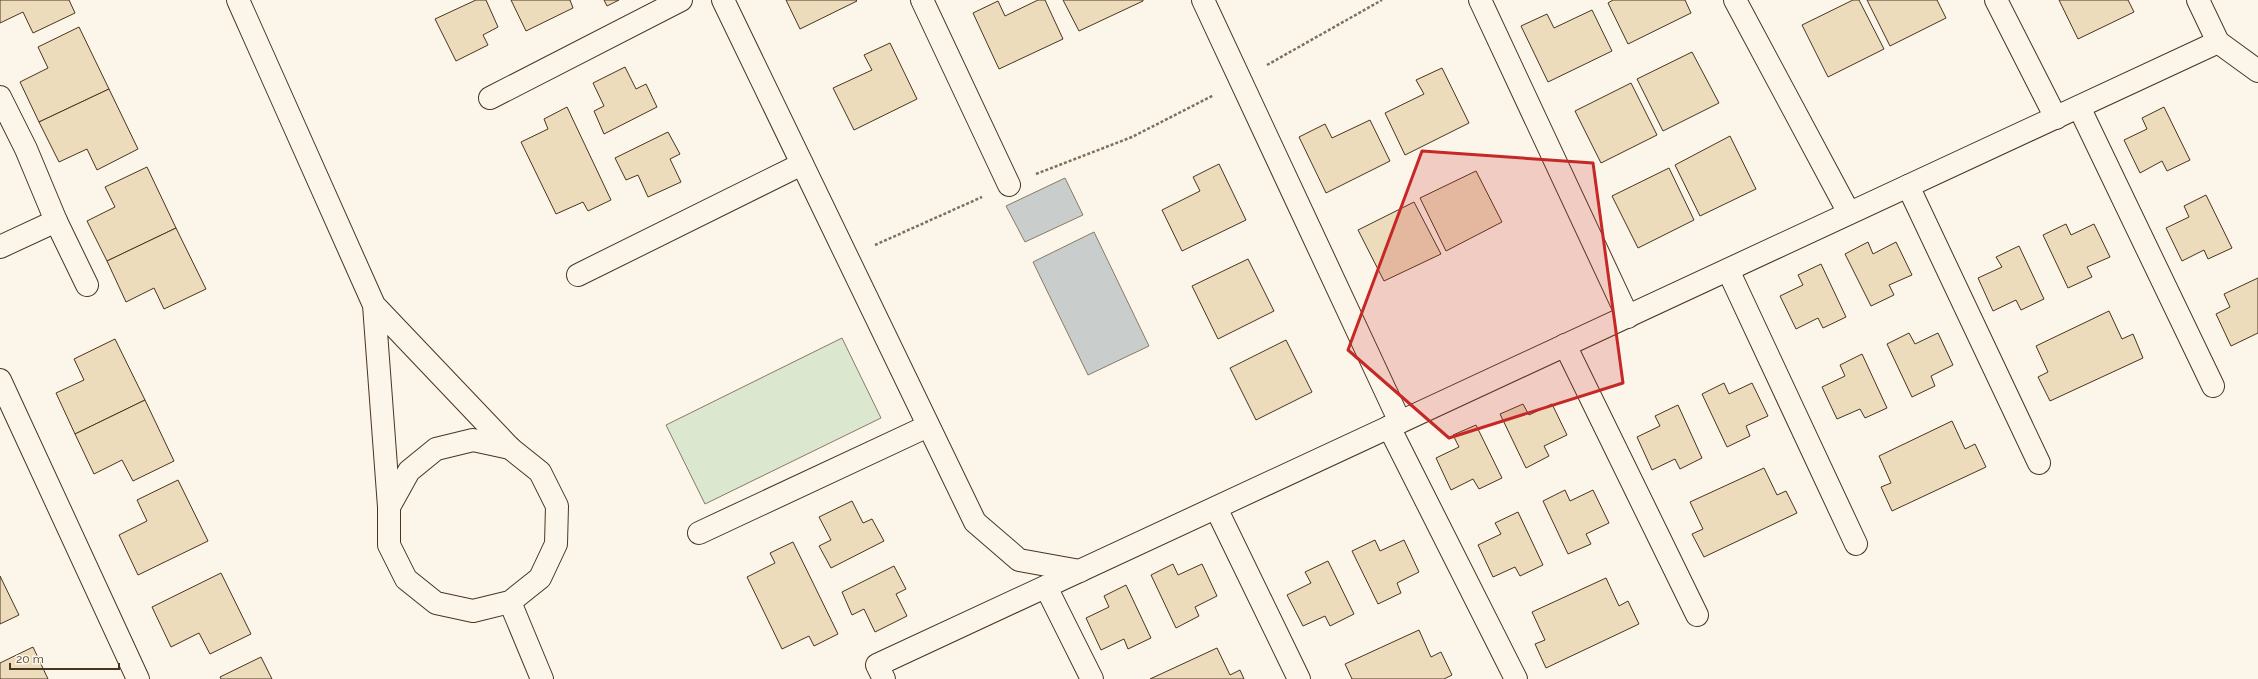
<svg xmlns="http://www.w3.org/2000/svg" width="2258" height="679" viewBox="0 0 2258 679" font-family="Raleway,sans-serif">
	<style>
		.green { fill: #dce7d0; stroke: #887966 }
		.water { fill: #c9cecd; stroke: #887966 }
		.building { fill: #ecdcbc; stroke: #4a3520 }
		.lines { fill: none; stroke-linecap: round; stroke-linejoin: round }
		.street-casing { stroke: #4a3520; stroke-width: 24 }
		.secondary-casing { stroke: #4a3520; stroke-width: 24 }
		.path { stroke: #7f6f5c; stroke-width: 2.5; stroke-dasharray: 3 2; stroke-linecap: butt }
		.street { stroke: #fbf6e9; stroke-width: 22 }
		.secondary { stroke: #fbf6e9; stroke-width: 22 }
		.marked { fill: #c62828; fill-opacity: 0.2; stroke: #c62828; stroke-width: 3; stroke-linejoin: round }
	</style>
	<rect width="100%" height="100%" fill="#fbf6e9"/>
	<path class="green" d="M842,338L881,418L705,504L666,425Z"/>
	<g class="water">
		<path d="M1065,178L1083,215L1025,242L1006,206Z"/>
		<path d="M1094,232L1149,346L1088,375L1033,262Z"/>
	</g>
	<g class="building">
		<path d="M0,0H69L75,13L33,33L23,12L0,23Z"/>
		<path d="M476,0H486L498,27L483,35L488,45L456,61L435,19Z"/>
		<path d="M511,0H570L573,8L526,31Z"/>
		<path d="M604,0H619L607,6Z"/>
		<path d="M786,0H856L857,1L800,29Z"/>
		<path d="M1038,0H1045L1063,39L999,69L973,13L998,1L1005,16Z"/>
		<path d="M1063,0H1143V1L1079,31Z"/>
		<path d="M1613,0H1685L1691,13L1628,44L1608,3Z"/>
		<path d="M1853,0H1859L1884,49L1828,77L1802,25Z"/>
		<path d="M1867,0H1937L1946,18L1890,46Z"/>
		<path d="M2059,0H2128L2134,12L2078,39Z"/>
		<path d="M1592,10L1612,51L1548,82L1521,26L1547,14L1554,28Z"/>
		<path d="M79,27L109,89L39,122L20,82L48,68L38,47Z"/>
		<path d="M890,43L917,99L854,130L833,88L872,70L864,55Z"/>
		<path d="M1692,52L1719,103L1663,131L1637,79Z"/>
		<path d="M625,67L636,89L646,84L657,107L604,134L594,111L604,106L593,83Z"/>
		<path d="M1442,68L1469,123L1405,155L1385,113L1424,94L1416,80Z"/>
		<path d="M1631,83L1657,135L1601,163L1575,111Z"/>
		<path d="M109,89L138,149L97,170L87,149L59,162L39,122Z"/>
		<path d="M567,107L611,200L588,211L583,202L556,214L521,142L548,129L544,119Z"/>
		<path d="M2164,107L2190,160L2167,171L2162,161L2140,173L2124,140L2147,129L2142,118Z"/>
		<path d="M1370,120L1390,161L1326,193L1299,137L1325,124L1332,138Z"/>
		<path d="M668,132L680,154L670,159L681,182L648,197L638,175L626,180L615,158Z"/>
		<path d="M1730,136L1756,189L1700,216L1675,165Z"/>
		<path d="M1219,164L1246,220L1182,251L1162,210L1200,191L1193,177Z"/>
		<path d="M147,167L176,228L107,261L87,221L115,207L105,187Z"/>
		<path d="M1669,168L1694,220L1638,248L1612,196Z"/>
		<path d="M1476,171L1502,222L1446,251L1420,198Z"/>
		<path d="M2206,195L2232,248L2208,259L2204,250L2182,261L2166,228L2189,217L2184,206Z"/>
		<path d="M1414,202L1441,254L1384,281L1358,230Z"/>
		<path d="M2066,224L2071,235L2094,224L2110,257L2087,267L2092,277L2068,288L2043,235Z"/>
		<path d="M176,228L206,289L164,309L154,288L126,302L107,261Z"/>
		<path d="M1868,242L1873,254L1896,242L1912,275L1889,285L1894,295L1871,306L1845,254Z"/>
		<path d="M2019,246L2044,299L2021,310L2016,300L1993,311L1978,278L2002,267L1996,257Z"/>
		<path d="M1248,259L1274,311L1218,339L1192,286Z"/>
		<path d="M1821,264L1846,317L1823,328L1818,318L1796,329L1780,296L1803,285L1798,275Z"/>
		<path d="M2258,278V333L2231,346L2216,314L2230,307L2224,294Z"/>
		<path d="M2109,311L2122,339L2133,334L2143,358L2050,401L2038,377L2048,372L2036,346Z"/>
		<path d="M1909,333L1915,344L1938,333L1953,365L1931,376L1935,386L1912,397L1887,344Z"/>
		<path d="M115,339L145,400L75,434L56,393L84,380L74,359Z"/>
		<path d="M1286,340L1312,392L1256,420L1230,368Z"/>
		<path d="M1862,354L1887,408L1865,418L1860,409L1837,419L1822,387L1845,376L1840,365Z"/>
		<path d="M1724,383L1729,394L1752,383L1768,416L1746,426L1750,436L1727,447L1702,394Z"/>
		<path d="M145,400L174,461L133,481L122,460L94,474L75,434Z"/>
		<path d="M1523,404L1529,415L1552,404L1567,435L1544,446L1549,456L1526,468L1500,414Z"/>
		<path d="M1678,405L1702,458L1680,469L1675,459L1652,470L1637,437L1660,426L1655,416Z"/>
		<path d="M1952,421L1965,449L1975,444L1986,467L1892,511L1881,487L1891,483L1879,456Z"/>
		<path d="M1476,425L1502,478L1479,489L1473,479L1451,490L1436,458L1459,447L1453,435Z"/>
		<path d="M1764,468L1777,495L1786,491L1797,513L1704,557L1692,534L1703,529L1690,502Z"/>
		<path d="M178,480L208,541L138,575L119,535L147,521L137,500Z"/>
		<path d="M1565,490L1570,501L1593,490L1609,523L1586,534L1591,544L1568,554L1543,501Z"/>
		<path d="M852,501L863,523L872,519L884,541L831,568L819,546L831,540L819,517Z"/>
		<path d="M1518,512L1543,565L1520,576L1515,567L1493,577L1478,545L1501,534L1495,523Z"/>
		<path d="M1375,540L1380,551L1404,540L1419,572L1397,583L1401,593L1378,604L1352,551Z"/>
		<path d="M793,542L838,634L814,646L809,636L782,649L747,577L775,563L770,553Z"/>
		<path d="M1328,561L1354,614L1330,626L1325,616L1303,626L1287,595L1311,583L1305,572Z"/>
		<path d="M1173,564L1178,575L1202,564L1217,596L1195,607L1199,616L1176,628L1151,575Z"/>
		<path d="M894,566L906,589L896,594L907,616L875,632L864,609L852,615L842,592Z"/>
		<path d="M221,573L251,634L210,654L199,633L171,647L152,607Z"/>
		<path d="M0,576L19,615L0,624Z"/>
		<path d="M1606,578L1619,606L1628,601L1639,624L1546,668L1535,644L1545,640L1532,612Z"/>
		<path d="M1126,585L1151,638L1128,649L1124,639L1101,650L1086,618L1109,607L1104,596Z"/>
		<path d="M1419,630L1431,657L1441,652L1452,675L1444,679H1352L1345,664Z"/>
		<path d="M33,647L48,679H0V663Z"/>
		<path d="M1217,648L1230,675L1240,670L1244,679H1150Z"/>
		<path d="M261,657L272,679H221L220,677Z"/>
	</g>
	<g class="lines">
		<g class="street-casing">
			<g id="street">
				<path d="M723,0L975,522L1019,560L1080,571"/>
				<path d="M922,0L1009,185"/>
				<path d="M1203,0L1400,422"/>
				<path d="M1480,0L1628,317"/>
				<path d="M1735,0L1849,213"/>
				<path d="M1996,0L2056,118"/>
				<path d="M2198,0L2218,42L2258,71"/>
				<path d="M0,97L26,149L56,221L0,247"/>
				<path d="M490,98L681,0"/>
				<path d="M2079,107L2213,386"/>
				<path d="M1908,186L2039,463"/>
				<path d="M56,221L87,285"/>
				<path d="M1728,270L1856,544"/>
				<path d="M578,275L802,164"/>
				<path d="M1565,345L1697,615"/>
				<path d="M0,380L138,679"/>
				<path d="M1389,427L1516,679"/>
				<path d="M1216,508L1299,679"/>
				<path d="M699,533L928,426"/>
				<path d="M1046,587L1092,679"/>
				<path d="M884,679L877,665L2218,42"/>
			</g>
		</g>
		<g class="secondary-casing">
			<g id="secondary">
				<path d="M238,0L374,305L510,448L540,472L557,506L556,544L540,578L510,602L473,611L436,603L406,579L389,545V507L374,305"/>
				<path d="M389,507L409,471L436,449L473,440L510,448"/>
				<path d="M510,602L542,679"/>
			</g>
		</g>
		<g class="path">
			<path d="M1267,65L1382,0"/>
			<path d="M1036,174L1132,137L1214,95"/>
			<path d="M875,245L982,197"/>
		</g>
		<use href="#street" class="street"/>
		<use href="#secondary" class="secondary"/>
	</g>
	<path class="marked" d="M1422,151L1593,163L1623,383L1449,438L1348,350Z"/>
	<path d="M10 663v6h109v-6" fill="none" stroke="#4a3520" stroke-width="2"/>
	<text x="16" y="663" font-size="12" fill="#4a3520" stroke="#fbf6e9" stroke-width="3" paint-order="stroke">20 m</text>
</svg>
